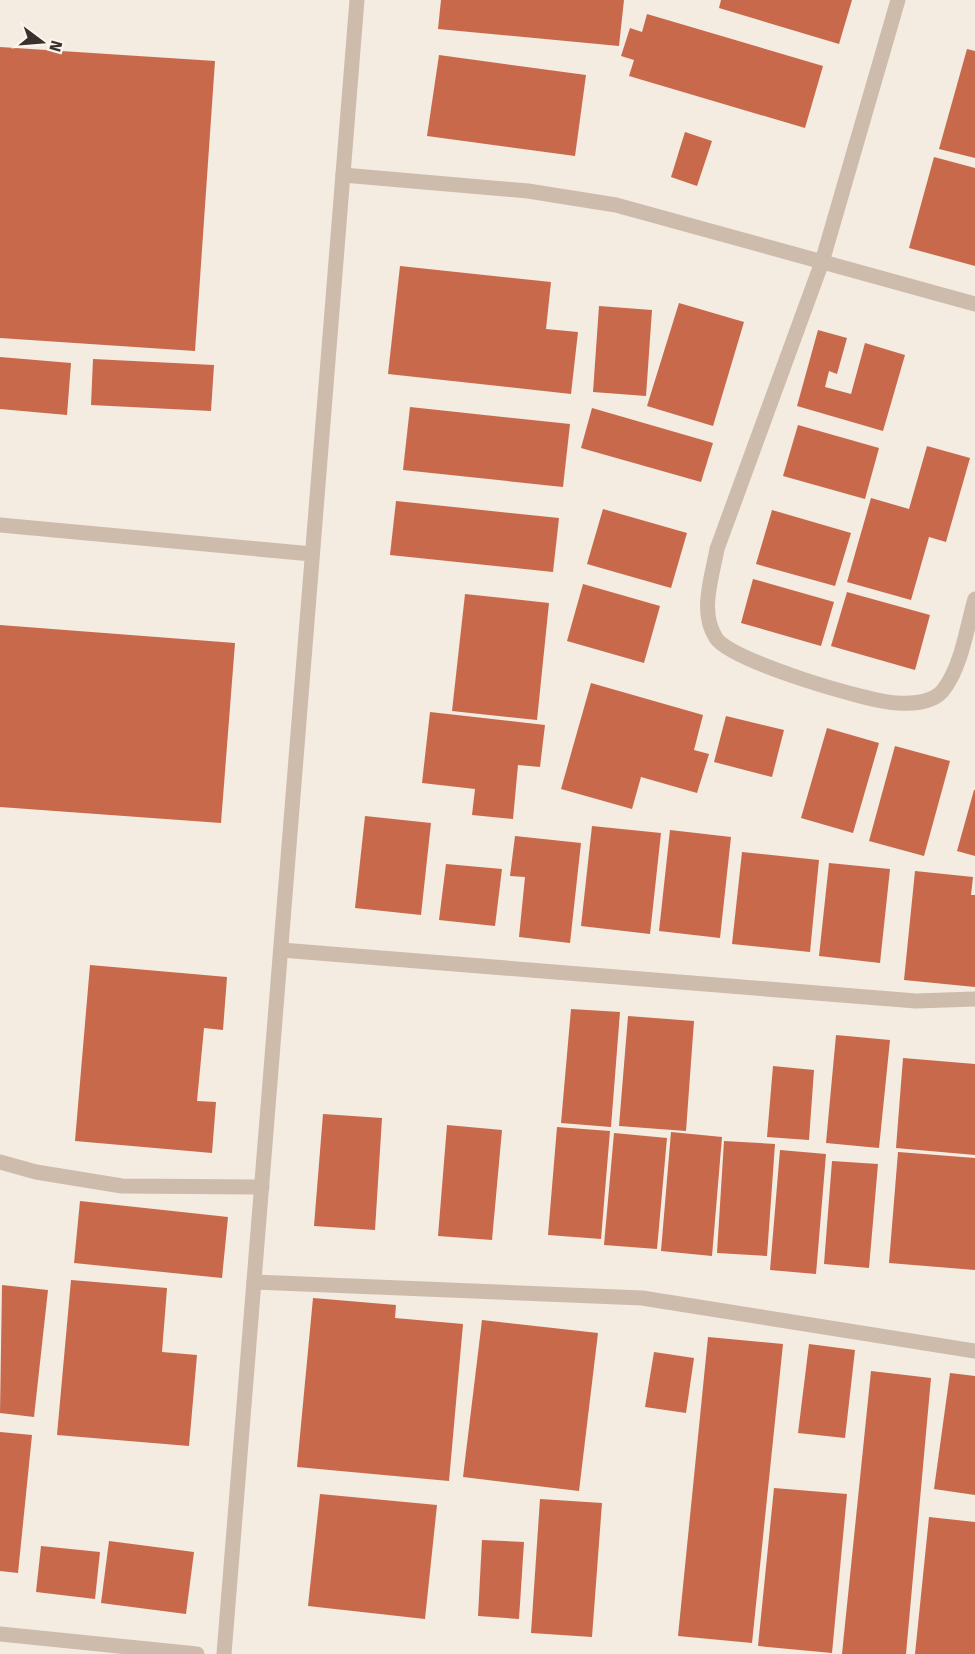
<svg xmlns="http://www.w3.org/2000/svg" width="975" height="1654" viewBox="0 0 975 1654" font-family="'Fira Sans',sans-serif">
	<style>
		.building { fill: #c8694b }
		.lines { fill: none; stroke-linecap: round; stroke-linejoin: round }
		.minor { stroke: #cdbbac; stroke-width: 15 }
	</style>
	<rect width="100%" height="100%" fill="#f4ebe1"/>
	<g class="building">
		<path d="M441,0H624L619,46L438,29Z"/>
		<path d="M721,0H852L839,44L719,8Z"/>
		<path d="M647,14L823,66L805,128L629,76L634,60L621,56L630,28L642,32Z"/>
		<path d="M0,47L215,61L195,351L0,338Z"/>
		<path d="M967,49L975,51V158L939,149Z"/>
		<path d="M439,55L586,75L575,156L427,136Z"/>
		<path d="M685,132L712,141L697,186L671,177Z"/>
		<path d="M934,157L975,168V266L909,248Z"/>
		<path d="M400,266L551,282L546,329L578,332L571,394L388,374Z"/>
		<path d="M679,303L744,322L713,426L647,406Z"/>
		<path d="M599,306L652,310L646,396L593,392Z"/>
		<path d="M818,330L847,338L837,374L829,371L825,387L851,394L865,343L905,355L883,431L797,406Z"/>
		<path d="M0,357L71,363L67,415L0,409Z"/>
		<path d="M93,359L214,365L211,411L91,405Z"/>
		<path d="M410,407L570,424L563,487L403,470Z"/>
		<path d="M592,408L713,443L701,482L581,448Z"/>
		<path d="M798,425L879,448L865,499L783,476Z"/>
		<path d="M927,446L970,458L946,542L929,537L911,600L847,582L871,498L909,509Z"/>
		<path d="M396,501L559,518L553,572L390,555Z"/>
		<path d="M603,509L687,533L671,588L587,564Z"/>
		<path d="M772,510L851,533L835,586L756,564Z"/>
		<path d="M753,579L834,602L821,646L741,623Z"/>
		<path d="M583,584L660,606L644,663L567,641Z"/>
		<path d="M847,592L930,615L915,670L831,646Z"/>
		<path d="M465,594L549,603L537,720L452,711Z"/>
		<path d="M0,625L235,643L221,823L0,807Z"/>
		<path d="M591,683L703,715L694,750L709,754L697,793L641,777L632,809L561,789Z"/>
		<path d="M430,712L545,725L540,767L518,765L513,819L472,815L475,789L422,783Z"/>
		<path d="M726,716L784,730L772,777L714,762Z"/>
		<path d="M827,728L879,743L853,833L801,818Z"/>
		<path d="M895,746L950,761L924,856L869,841Z"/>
		<path d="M974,790H975V856L957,851Z"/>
		<path d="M365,816L431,823L421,915L355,908Z"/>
		<path d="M592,826L661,833L650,934L581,926Z"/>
		<path d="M670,830L731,837L720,938L659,931Z"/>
		<path d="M515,836L581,843L570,943L519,937L525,877L510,876Z"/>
		<path d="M742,852L819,860L810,952L732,944Z"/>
		<path d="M829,863L890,869L880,963L819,956Z"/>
		<path d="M446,864L502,869L495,926L439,920Z"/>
		<path d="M915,871L973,877L971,895H975V987L904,980Z"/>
		<path d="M90,965L227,977L223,1030L204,1028L197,1101L216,1102L212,1153L75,1141Z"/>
		<path d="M571,1009L620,1012L611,1127L561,1123Z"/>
		<path d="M628,1016L694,1021L686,1131L619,1126Z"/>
		<path d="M836,1035L890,1040L879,1148L826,1143Z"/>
		<path d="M903,1058L975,1064V1155L896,1148Z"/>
		<path d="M773,1066L814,1070L809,1140L767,1137Z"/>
		<path d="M323,1114L382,1118L375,1230L314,1226Z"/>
		<path d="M447,1125L502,1130L492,1240L438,1236Z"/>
		<path d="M557,1127L610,1131L601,1239L548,1235Z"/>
		<path d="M671,1132L722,1137L712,1256L661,1251Z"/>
		<path d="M614,1133L667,1138L657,1249L604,1245Z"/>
		<path d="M724,1141L775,1144L767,1256L717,1253Z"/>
		<path d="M780,1150L826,1154L816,1274L770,1270Z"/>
		<path d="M898,1152L975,1158V1270L889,1263Z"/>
		<path d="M832,1161L878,1164L869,1268L824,1264Z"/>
		<path d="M80,1201L228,1217L222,1278L74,1263Z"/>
		<path d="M71,1280L167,1288L162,1352L197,1355L189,1446L57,1435Z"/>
		<path d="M2,1285L48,1290L34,1417L0,1413Z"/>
		<path d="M313,1298L396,1305L395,1318L463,1324L449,1481L297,1467Z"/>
		<path d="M482,1320L598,1333L579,1491L463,1477Z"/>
		<path d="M708,1337L783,1344L752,1643L678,1636Z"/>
		<path d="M809,1344L855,1350L845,1438L798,1433Z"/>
		<path d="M654,1352L694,1358L686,1413L645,1407Z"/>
		<path d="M871,1371L931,1378L906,1654H842Z"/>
		<path d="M950,1373L975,1376V1495L934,1489Z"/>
		<path d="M0,1432L32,1435L18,1573L0,1571Z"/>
		<path d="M774,1488L847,1494L832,1653L758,1646Z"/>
		<path d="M320,1494L437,1505L425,1619L308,1606Z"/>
		<path d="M540,1499L602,1503L592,1637L531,1633Z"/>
		<path d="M929,1517L975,1522V1654H915Z"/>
		<path d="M482,1540L524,1542L519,1619L478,1616Z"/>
		<path d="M109,1541L194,1552L186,1614L101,1603Z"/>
		<path d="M41,1546L100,1552L95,1599L36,1592Z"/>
	</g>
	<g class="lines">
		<g class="minor">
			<path d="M898,0L822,262L717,549C712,577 699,612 716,638C731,661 868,702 898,703C914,704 935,702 944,689C962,665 967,626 975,599"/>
			<path d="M343,175L528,191L616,205L975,304"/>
			<path d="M0,525L312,554"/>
			<path d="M281,950L916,1001L975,999"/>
			<path d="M0,1162L36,1172L122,1186L262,1187"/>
			<path d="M254,1282L642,1298L975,1351"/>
			<path d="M0,1634L197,1654"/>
			<path d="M224,1654L357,0"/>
		</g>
	</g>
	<g transform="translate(42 42) rotate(106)" stroke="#fbf5ee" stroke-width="4.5" paint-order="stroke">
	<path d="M0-4.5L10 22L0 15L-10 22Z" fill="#3b302b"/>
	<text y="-9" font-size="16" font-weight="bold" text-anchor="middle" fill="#3b302b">N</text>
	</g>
</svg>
